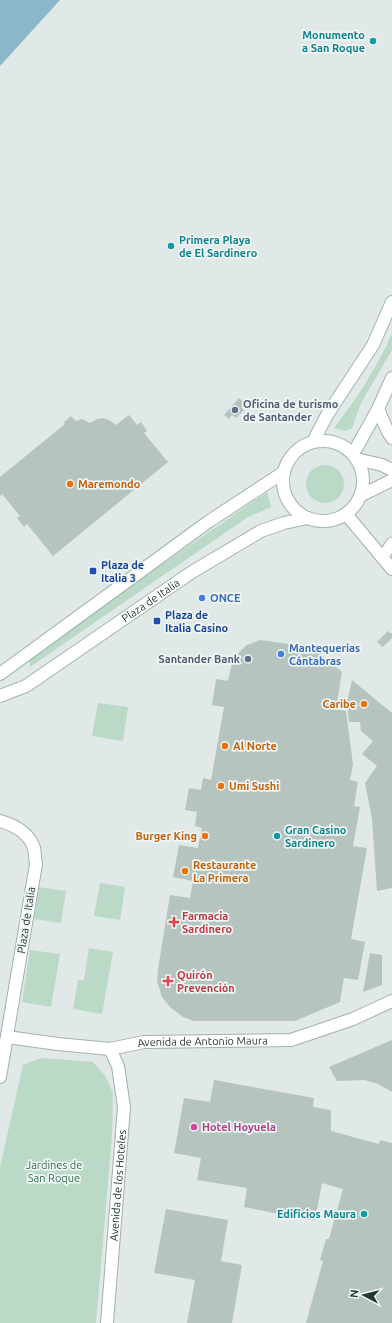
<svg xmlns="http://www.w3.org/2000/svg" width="392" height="1323" viewBox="0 0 392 1323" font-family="Ubuntu,sans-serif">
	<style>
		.green { fill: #bad9c7 }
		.water { fill: #8cb7ca }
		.building { fill: #b6c4c0 }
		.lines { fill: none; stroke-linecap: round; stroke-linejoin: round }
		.service-casing { stroke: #a3b0ae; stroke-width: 13 }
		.minor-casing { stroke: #a3b0ae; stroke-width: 14 }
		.secondary-casing { stroke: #a0b4b0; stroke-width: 14 }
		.service { stroke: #fff; stroke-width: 11 }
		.minor { stroke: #fff; stroke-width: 12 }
		.secondary { stroke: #fff; stroke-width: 12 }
		.culture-dot { fill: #0f9aa8; stroke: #f0f6f4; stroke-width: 1.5 }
		.service-dot { fill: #5c6f8a; stroke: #f0f6f4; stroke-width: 1.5 }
		.food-dot { fill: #e8710a; stroke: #f0f6f4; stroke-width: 1.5 }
		.transit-dot { fill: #1a4fb4; stroke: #f0f6f4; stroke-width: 1.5 }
		.shop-dot { fill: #3f7fe0; stroke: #f0f6f4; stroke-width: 1.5 }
		.health-dot { fill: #e0444e; stroke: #f0f6f4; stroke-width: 1.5 }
		.hotel-dot { fill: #d1479c; stroke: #f0f6f4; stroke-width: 1.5 }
		.labels { text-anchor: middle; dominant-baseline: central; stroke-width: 3.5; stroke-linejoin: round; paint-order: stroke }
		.culture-label { font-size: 11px; font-weight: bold; fill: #0d838f; stroke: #f0f6f4; text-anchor: end }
		.service-label { font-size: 11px; font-weight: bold; fill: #4e5e75; stroke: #f0f6f4; text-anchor: start }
		.food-label { font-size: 11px; font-weight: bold; fill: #c56008; stroke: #f0f6f4; text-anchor: start }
		.transit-label { font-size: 11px; font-weight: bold; fill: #164399; stroke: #f0f6f4; text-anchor: start }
		.shop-label { font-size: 11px; font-weight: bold; fill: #366cbe; stroke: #f0f6f4; text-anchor: start }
		.street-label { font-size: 11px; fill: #223836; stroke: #f0f6f4 }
		.health-label { font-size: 11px; font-weight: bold; fill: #be3a42; stroke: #f0f6f4; text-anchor: start }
		.hotel-label { font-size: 11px; font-weight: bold; fill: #b23c85; stroke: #f0f6f4; text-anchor: start }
		.park-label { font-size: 11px; fill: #306b50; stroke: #f0f6f4 }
	</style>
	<rect width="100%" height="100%" fill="#e0e9e7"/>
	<g class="green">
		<path d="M392,333V350L361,403L352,428L346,431L334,428C357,398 377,368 392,333Z"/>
		<circle cx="325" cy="484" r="19"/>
		<path d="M267,492L271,507L248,517L30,667L29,656Z"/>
		<path d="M98,703L128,707L123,741L92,736Z"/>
		<path d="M100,883L125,887L120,920L94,916Z"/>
		<path d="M39,887L66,891L61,923L34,919Z"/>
		<path d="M89,948L113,952L102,1014L73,1009L78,980H84Z"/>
		<path d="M30,950L60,954L51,1007L22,1002Z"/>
		<path d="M41,1058L93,1062L105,1076L113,1093L112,1136L96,1323H0V1167L23,1065Z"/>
	</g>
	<path class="water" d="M0,0H60L0,66Z"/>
	<g class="building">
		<path d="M239,398L245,403L241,407L244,410L236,418L232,415L229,419L224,415Z"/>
		<path d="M129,415L137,425L141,422L147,431L144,433L168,462L53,556L27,524L24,527L17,518L20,516L2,494L0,496V477L65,424L64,422L71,416L76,421L82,419L90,423L97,419L103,418L109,420L116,425Z"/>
		<path d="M388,631L392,634V638L383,647L377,642Z"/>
		<path d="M260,640L312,647L342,672L336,709L346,711L353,764L350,780L358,782L354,806L360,807L353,846L367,848L351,939L365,942L358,980L344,978L340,1002L295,1021H194L183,1017L170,1007L162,997L157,981L158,969L170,895L190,898L193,881L173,877L179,845L198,848L202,828L195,826L197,812L185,810L189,788L201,790L203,778L211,780L224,707L212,705L216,679L228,681L232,663L236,655L247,645Z"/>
		<path d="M352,680L392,713V888L377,891L372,819L365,783L377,766L362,754L373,741L361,731L360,722H349L347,703Z"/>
		<path d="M370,953L382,955V985L363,992Z"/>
		<path d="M392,1040V1092L378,1084L364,1080L337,1081L329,1067Z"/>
		<path d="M214,1080L314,1098L313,1107L331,1110V1131L379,1144L380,1140L392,1143V1323H306L323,1261L320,1260L326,1239H329L343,1189L322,1183L315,1221L244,1207L247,1188L197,1180L201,1158L174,1153L184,1098L210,1102Z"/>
		<path d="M166,1209L228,1220L221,1261L242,1265L232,1323H187L195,1280L154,1273Z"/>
	</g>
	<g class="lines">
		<g class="service-casing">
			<path id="service" d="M382,558L392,543"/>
		</g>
		<g class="minor-casing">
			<g id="minor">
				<path d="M378,409L388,432L392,438"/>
				<path d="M356,459L382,465L392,470"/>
				<path d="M360,496L392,480"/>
				<path d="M346,514L392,569"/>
				<path d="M0,821C14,825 29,833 34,848C35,853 35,859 36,864L0,1077"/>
				<path id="s1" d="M7,1037L58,1044L110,1049L144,1042L291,1040L353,1019L392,1001"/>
				<path id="s2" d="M107,1323L124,1107L118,1066L110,1049"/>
			</g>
		</g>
		<g class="secondary-casing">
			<g id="secondary">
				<circle cx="323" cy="481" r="40"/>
				<path d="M313,442L327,415L373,345L392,302"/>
				<path d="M353,454L378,409L392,378"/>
				<path d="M0,674L208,522L284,472"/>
				<path id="s3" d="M0,696L26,686L192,572L261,531L284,523L308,518"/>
			</g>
		</g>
		<use href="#service" class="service"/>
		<use href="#minor" class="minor"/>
		<use href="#secondary" class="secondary"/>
	</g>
	<g class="culture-dot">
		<circle cx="373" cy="41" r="4"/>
		<circle cx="171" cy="246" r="4"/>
		<circle cx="277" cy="836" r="4"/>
		<circle cx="364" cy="1214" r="4"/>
	</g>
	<g class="service-dot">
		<circle cx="235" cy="410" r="4"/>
		<circle cx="248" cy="659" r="4"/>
	</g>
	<g class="food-dot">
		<circle cx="70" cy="484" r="4"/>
		<circle cx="364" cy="704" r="4"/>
		<circle cx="225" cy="746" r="4"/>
		<circle cx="221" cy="786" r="4"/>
		<circle cx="205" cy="836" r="4"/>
		<circle cx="185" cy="871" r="4"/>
	</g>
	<g class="transit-dot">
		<rect x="89" y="567" width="8" height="8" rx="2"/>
		<rect x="153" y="617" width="8" height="8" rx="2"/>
	</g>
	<g class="shop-dot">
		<circle cx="202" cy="598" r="4"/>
		<circle cx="281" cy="654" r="4"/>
	</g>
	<g class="health-dot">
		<path d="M172 916h4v4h4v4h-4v4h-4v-4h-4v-4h4z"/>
		<path d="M166 975h4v4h4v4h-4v4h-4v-4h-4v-4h4z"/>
	</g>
	<circle class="hotel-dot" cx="194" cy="1127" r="4"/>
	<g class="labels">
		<g class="culture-label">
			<text x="365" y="35">Monumento<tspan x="365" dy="13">a San Roque</tspan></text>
			<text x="179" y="240" text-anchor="start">Primera Playa<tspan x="179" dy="13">de El Sardinero</tspan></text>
			<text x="285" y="830" text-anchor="start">Gran Casino<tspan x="285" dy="13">Sardinero</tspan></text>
			<text x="356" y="1214">Edificios Maura</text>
		</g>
		<g class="service-label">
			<text x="243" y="404">Oficina de turismo<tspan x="243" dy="13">de Santander</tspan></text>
			<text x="240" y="659" text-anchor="end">Santander Bank</text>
		</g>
		<g class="food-label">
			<text x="78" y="484">Maremondo</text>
			<text x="356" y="704" text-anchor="end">Caribe</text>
			<text x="233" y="746">Al Norte</text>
			<text x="229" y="786">Umi Sushi</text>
			<text x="197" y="836" text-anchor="end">Burger King</text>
			<text x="193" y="865">Restaurante<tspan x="193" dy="13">La Primera</tspan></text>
		</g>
		<g class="transit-label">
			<text x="101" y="565">Plaza de<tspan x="101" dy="13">Italia 3</tspan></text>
			<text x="165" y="615">Plaza de<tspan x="165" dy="13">Italia Casino</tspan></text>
		</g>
		<g class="shop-label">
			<text x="210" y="598">ONCE</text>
			<text x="289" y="648">Mantequerías<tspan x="289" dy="13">Cántabras</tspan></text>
		</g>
		<g class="street-label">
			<text stroke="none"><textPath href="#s3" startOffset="179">Plaza de Italia</textPath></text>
			<text transform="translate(26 920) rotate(-81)">Plaza de Italia</text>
			<text stroke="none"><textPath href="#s1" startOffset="197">Avenida de Antonio Maura</textPath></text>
			<text stroke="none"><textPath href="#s2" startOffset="138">Avenida de los Hoteles</textPath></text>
		</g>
		<g class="health-label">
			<text x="182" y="916">Farmacia<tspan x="182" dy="13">Sardinero</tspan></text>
			<text x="177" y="975">Quirón<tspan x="177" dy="13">Prevención</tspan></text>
		</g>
		<g class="hotel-label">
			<text x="202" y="1127">Hotel Hoyuela</text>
		</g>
		<g class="park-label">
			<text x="54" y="1165">Jardines de<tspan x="54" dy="13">San Roque</tspan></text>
		</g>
	</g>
	<g transform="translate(364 1295) rotate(277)" stroke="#f0f6f4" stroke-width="3" paint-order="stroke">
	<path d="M0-3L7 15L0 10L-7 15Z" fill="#223836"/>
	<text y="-6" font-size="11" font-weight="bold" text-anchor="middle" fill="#223836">N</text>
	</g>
</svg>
